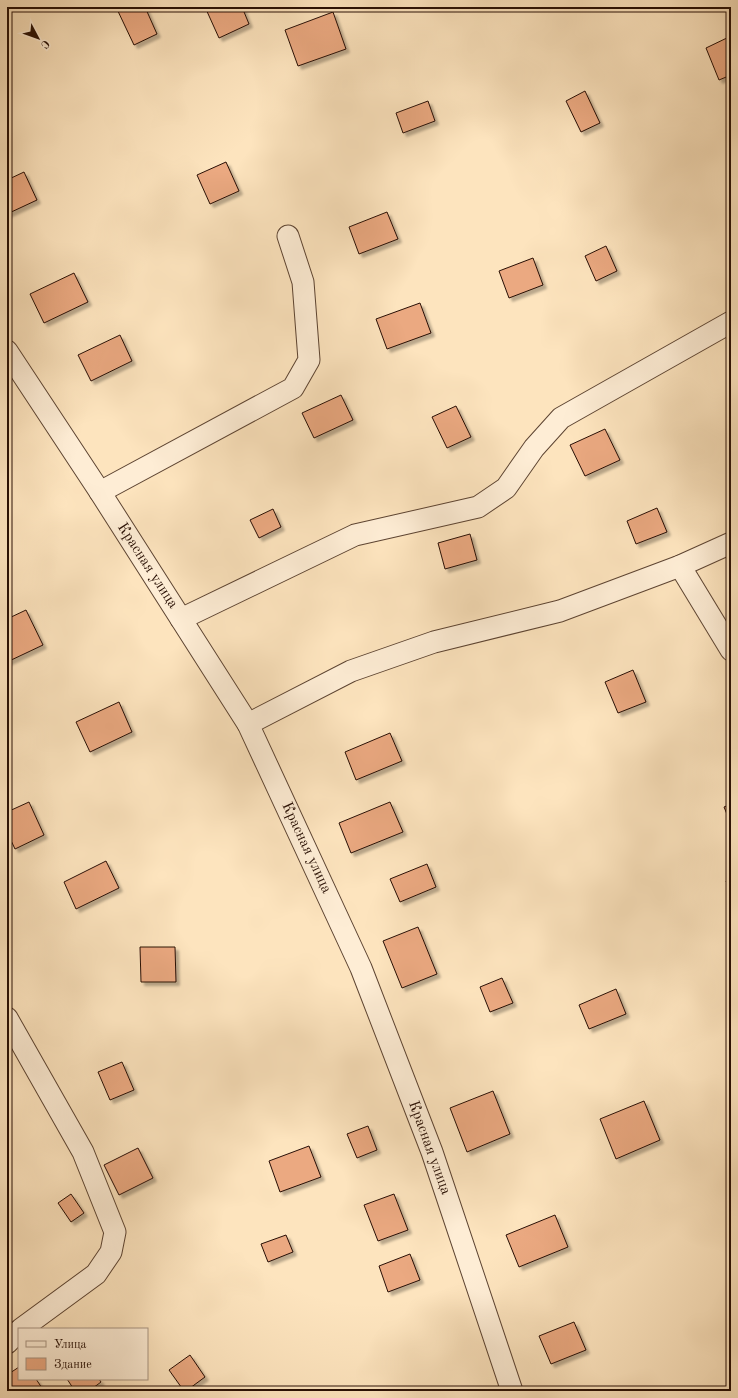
<svg xmlns="http://www.w3.org/2000/svg" width="738" height="1398" viewBox="0 0 738 1398" font-family="'Old Standard TT',serif">
	<style>
		.building { fill: #eba981; stroke: #280f04; filter: url(#shadow) }
		.lines { fill: none; stroke-linecap: round; stroke-linejoin: round }
		.minor-casing { stroke: #5d4432; stroke-width: 23 }
		.minor { stroke: #feedd5; stroke-width: 21 }
		.labels { text-anchor: middle; dominant-baseline: central; stroke-width: 3; stroke-linejoin: round; paint-order: stroke }
		.street-label { font-size: 15px; fill: #280f04; stroke: #feedd5 }
	</style>
	<defs>
		<filter id="shadow"><feDropShadow dx="3.5" dy="3.5" stdDeviation="1" flood-color="#0004"/></filter>
	</defs>
	<rect width="100%" height="100%" fill="#fde4be"/>
	<filter id="stains"><feTurbulence type="fractalNoise" baseFrequency=".005" numOctaves="4"/><feColorMatrix values="0 0 0 0 .2 0 0 0 0 .09 0 0 0 0 .02 0 0 0 .5 -.17"/></filter>
	<radialGradient id="worn" r=".72"><stop offset=".6" stop-color="#630" stop-opacity="0"/><stop offset="1" stop-color="#630" stop-opacity=".3"/></radialGradient>
	<g class="building">
		<path d="M116,7H145L157,34L134,45Z"/>
		<path d="M205,7H242L249,24L219,38Z"/>
		<path d="M333,12L346,49L298,66L285,30Z"/>
		<path d="M731,36V75L719,80L706,48Z"/>
		<path d="M585,91L600,123L581,132L566,101Z"/>
		<path d="M428,101L435,121L403,133L396,113Z"/>
		<path d="M226,162L239,191L210,204L197,175Z"/>
		<path d="M24,172L37,200L7,214V180Z"/>
		<path d="M387,212L398,239L359,254L349,227Z"/>
		<path d="M606,246L617,271L596,281L585,256Z"/>
		<path d="M533,258L543,285L509,298L499,271Z"/>
		<path d="M74,273L88,302L44,323L30,294Z"/>
		<path d="M420,303L431,333L387,349L376,319Z"/>
		<path d="M120,335L132,361L91,381L78,355Z"/>
		<path d="M341,395L353,420L314,438L302,413Z"/>
		<path d="M456,406L471,437L447,448L432,417Z"/>
		<path d="M605,429L620,460L585,476L570,445Z"/>
		<path d="M657,508L667,532L636,544L627,521Z"/>
		<path d="M273,509L281,527L259,538L250,520Z"/>
		<path d="M470,534L477,560L445,569L438,543Z"/>
		<path d="M26,610L43,645L7,662V619Z"/>
		<path d="M633,670L646,702L618,713L605,682Z"/>
		<path d="M119,702L132,732L90,752L76,722Z"/>
		<path d="M390,733L402,761L356,780L345,752Z"/>
		<path d="M29,802L44,835L15,849L7,832V812Z"/>
		<path d="M390,802L403,832L351,853L339,823Z"/>
		<path d="M731,804V824L724,807Z"/>
		<path d="M106,861L119,888L76,909L64,882Z"/>
		<path d="M427,864L436,887L400,902L390,879Z"/>
		<path d="M731,879V893L726,881Z"/>
		<path d="M418,927L437,974L402,988L383,941Z"/>
		<path d="M731,937V947L727,938Z"/>
		<path d="M140,947H175L176,982H141Z"/>
		<path d="M502,978L513,1003L490,1012L480,987Z"/>
		<path d="M616,989L626,1014L589,1029L579,1005Z"/>
		<path d="M122,1062L134,1090L110,1100L98,1072Z"/>
		<path d="M493,1091L510,1134L467,1152L450,1108Z"/>
		<path d="M644,1101L660,1140L616,1159L600,1119Z"/>
		<path d="M368,1126L377,1150L357,1158L347,1134Z"/>
		<path d="M309,1146L321,1177L280,1192L269,1161Z"/>
		<path d="M138,1148L153,1178L119,1195L104,1165Z"/>
		<path d="M71,1194L84,1213L71,1222L58,1203Z"/>
		<path d="M394,1194L408,1230L378,1241L364,1205Z"/>
		<path d="M555,1215L568,1247L519,1267L506,1235Z"/>
		<path d="M286,1235L293,1252L268,1262L261,1244Z"/>
		<path d="M410,1254L420,1280L388,1292L379,1266Z"/>
		<path d="M574,1322L586,1350L551,1364L539,1336Z"/>
		<path d="M190,1355L205,1377L186,1391H184L169,1370Z"/>
		<path d="M19,1367V1379H36L42,1388L37,1391H14L7,1380V1375Z"/>
		<path d="M67,1379H99L101,1382L89,1391H75Z"/>
	</g>
	<g class="lines">
		<g class="minor-casing">
			<g id="minor">
				<path d="M7,351L100,492L248,724L361,968L432,1152L512,1391"/>
				<path d="M100,492L293,388L309,360L303,282L288,236"/>
				<path d="M680,566L731,650"/>
				<path d="M181,619L355,535L478,507L506,488L534,448L561,418L731,322"/>
				<path d="M248,724L351,671L434,642L560,611L680,566L731,543"/>
				<path d="M7,1018L83,1152L115,1232L111,1252L96,1274L21,1329"/>
				<path d="M7,1343L19,1331"/>
			</g>
		</g>
		<use href="#minor" class="minor"/>
	</g>
	<g class="labels">
		<g class="street-label">
			<text transform="translate(147 566) rotate(57)">Красная улица</text>
			<text transform="translate(306 848) rotate(65)">Красная улица</text>
			<text transform="translate(429 1148) rotate(70)">Красная улица</text>
		</g>
	</g>
	<rect width="738" height="1398" fill="none" stroke="#fde4be" stroke-width="24"/>
	<rect x="8" y="8" width="722" height="1382" fill="none" stroke="#280f04" stroke-width="2"/>
	<rect x="12" y="12" width="714" height="1374" fill="none" stroke="#280f04"/>
	<rect x="18" y="1328" width="130" height="52" fill="#feedd5" stroke="#a89481"/>
	<rect x="26" y="1341" width="20" height="6" fill="#feedd5" stroke="#a89481"/>
	<text x="54" y="1348" font-size="12" fill="#280f04">Улица</text>
	<rect x="26" y="1358" width="20" height="12" fill="#eba981" stroke="#a89481"/>
	<text x="54" y="1368" font-size="12" fill="#280f04">Здание</text>
	<g transform="translate(38 38) rotate(131)" stroke="#feedd5" stroke-width="3" paint-order="stroke">
	<path d="M0-3L7 15L0 10L-7 15Z" fill="#280f04"/>
	<text y="-6" font-size="11" font-weight="bold" text-anchor="middle" fill="#280f04">С</text>
	</g>
	<rect width="100%" height="100%" filter="url(#stains)"/>
	<rect width="100%" height="100%" fill="url(#worn)"/>
</svg>
